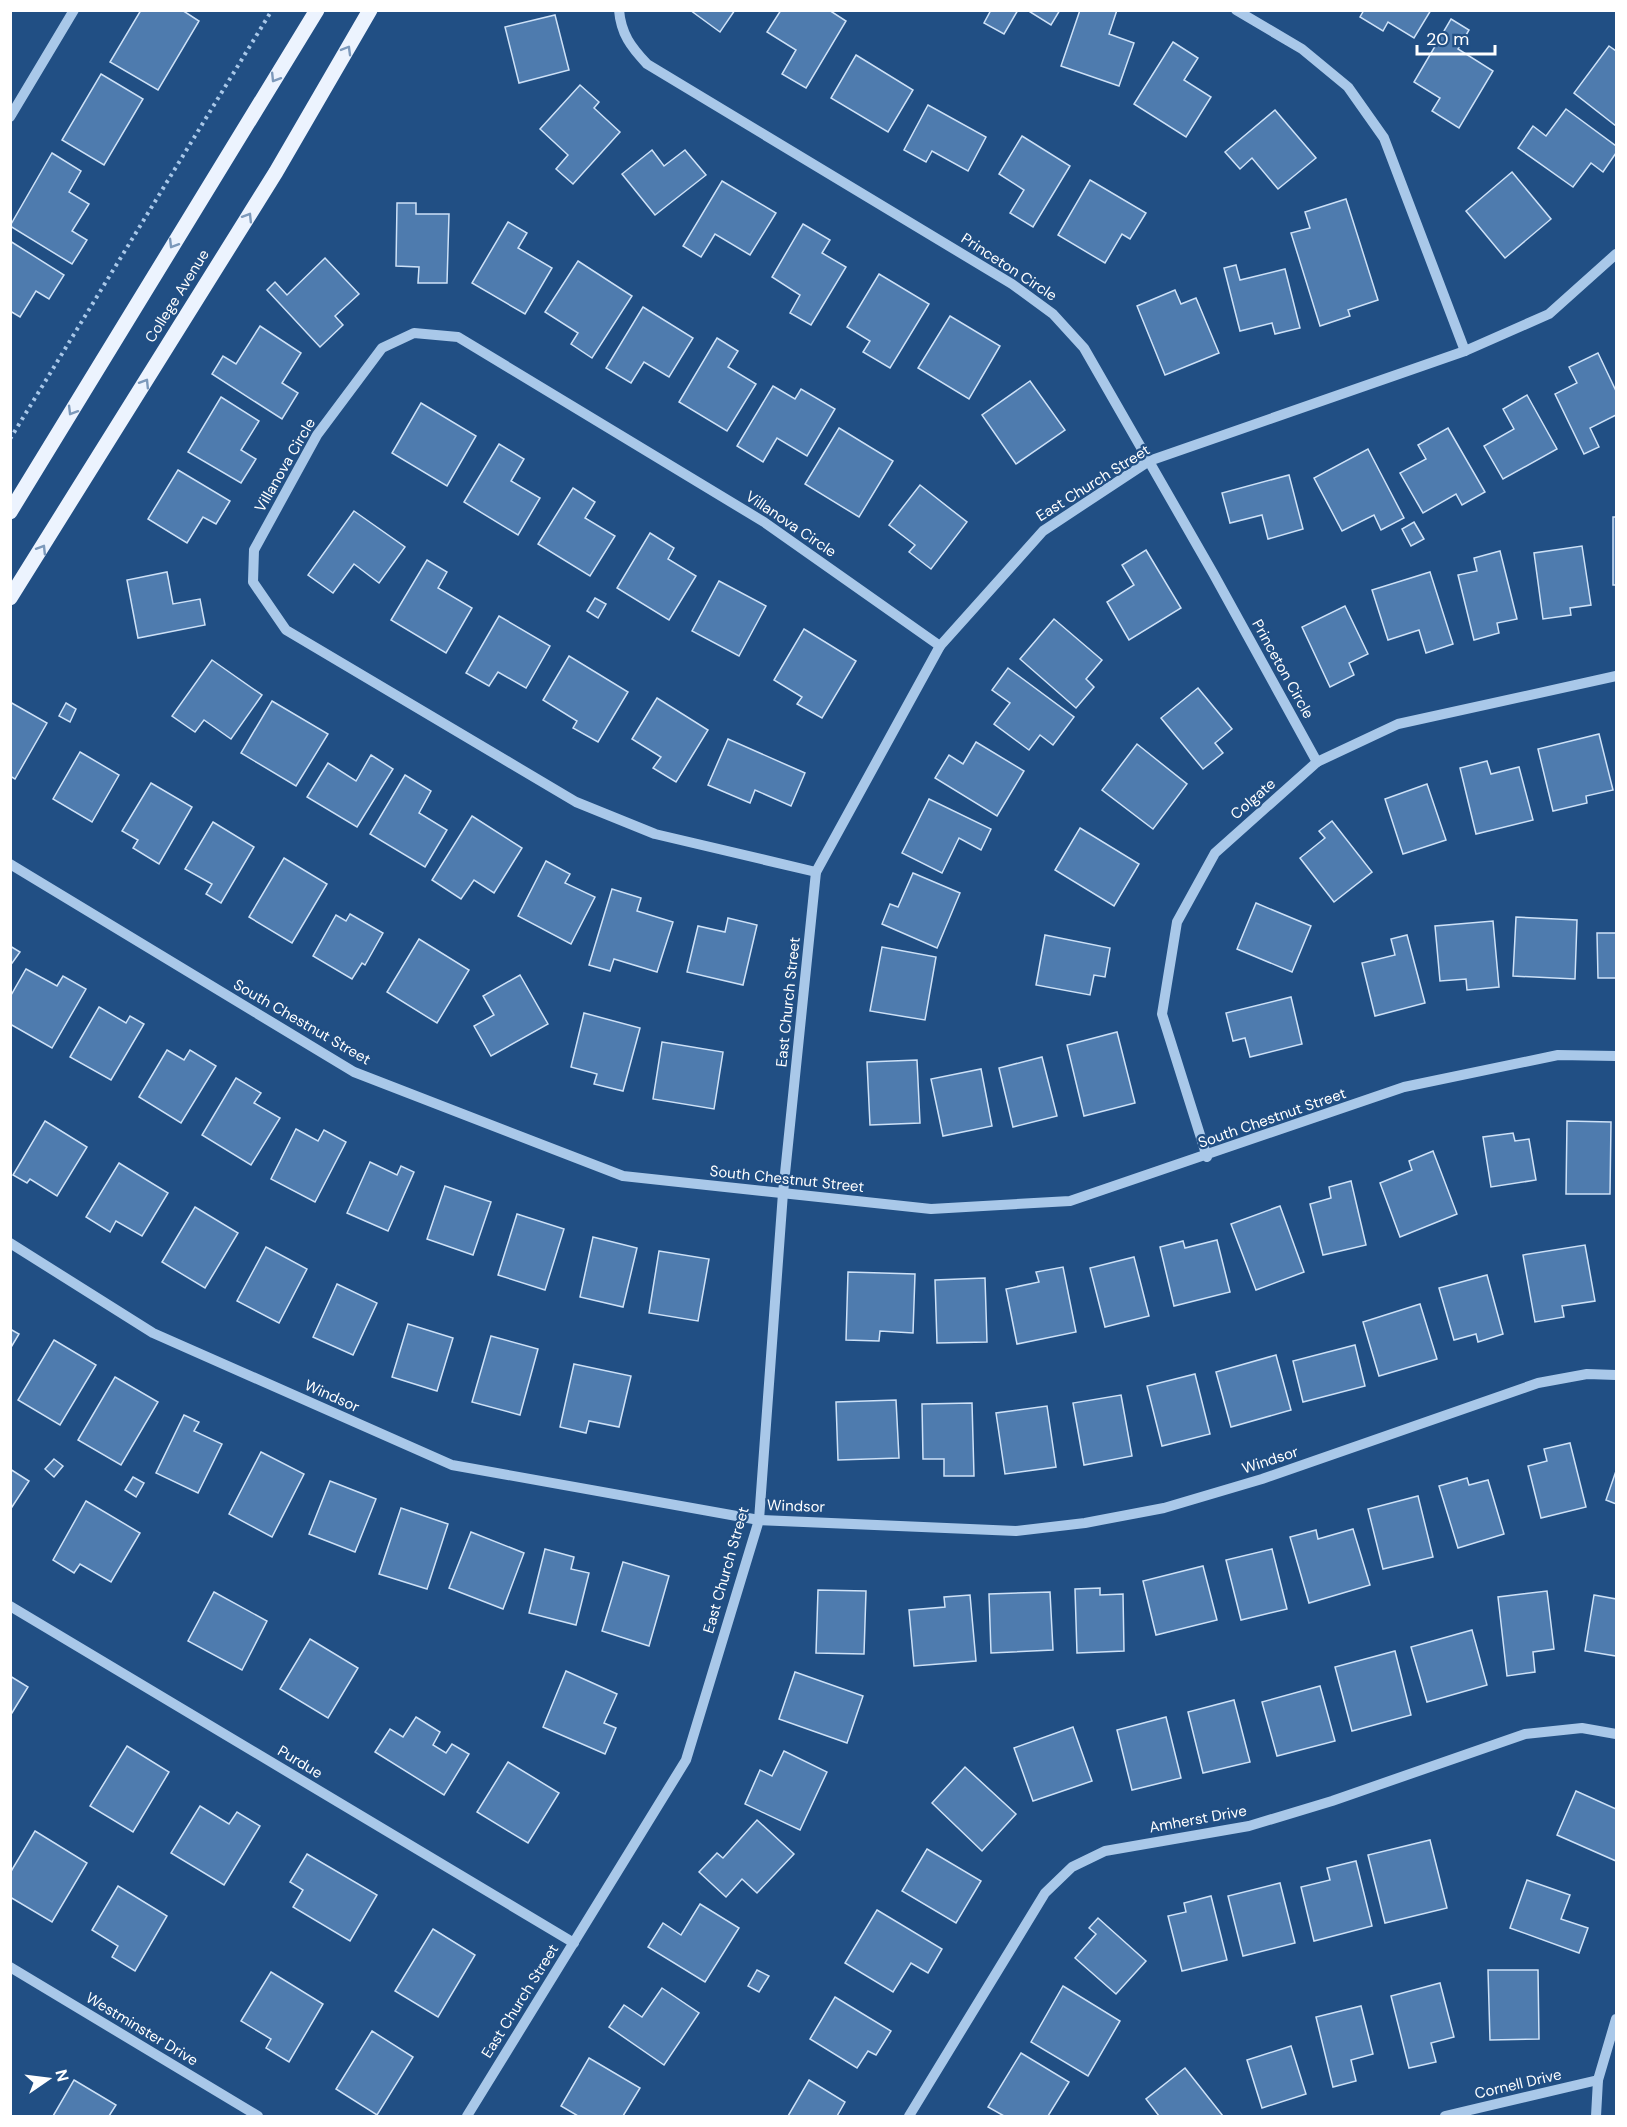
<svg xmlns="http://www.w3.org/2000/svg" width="1627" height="2127" viewBox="0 0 1627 2127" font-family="'DM Sans',sans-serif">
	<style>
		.building { fill: #4e7bae; stroke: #cde1f7; stroke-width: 1.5 }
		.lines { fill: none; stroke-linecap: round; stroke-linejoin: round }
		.path { stroke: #a9c8e9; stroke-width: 4; stroke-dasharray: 3 4.5; stroke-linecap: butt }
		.minor { stroke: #a9c8e9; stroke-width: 10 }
		.major { stroke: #ecf3fe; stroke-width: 15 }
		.oneway { stroke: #7c99bb }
		.labels { text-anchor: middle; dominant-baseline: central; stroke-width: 4.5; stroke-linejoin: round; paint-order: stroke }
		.street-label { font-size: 15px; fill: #fff; stroke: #214f84 }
	</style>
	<rect width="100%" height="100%" fill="#214f84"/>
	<g class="building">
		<path d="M141,10H182L199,21L158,90L110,62Z"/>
		<path d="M690,10H735L720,32Z"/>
		<path d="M781,10H829L846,21L806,88L782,74L796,50L767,32Z"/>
		<path d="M991,10H1018L1004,34L984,23Z"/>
		<path d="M1027,10H1060L1051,25Z"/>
		<path d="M1080,10H1117L1109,34L1134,43L1119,86L1061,66Z"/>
		<path d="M1364,10H1431L1414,38L1388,22L1383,31L1360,17Z"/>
		<path d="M555,15L569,70L519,83L505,27Z"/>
		<path d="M1451,19L1469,30L1458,49L1493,71L1459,128L1432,111L1440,98L1414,82Z"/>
		<path d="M1173,42L1198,58L1184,80L1211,97L1186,137L1134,104Z"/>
		<path d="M1609,46L1616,51V126L1574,93Z"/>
		<path d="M856,55L913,90L888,132L831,98Z"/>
		<path d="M101,74L143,99L104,165L62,140Z"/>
		<path d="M580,85L599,102L594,108L620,132L573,184L556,169L568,155L540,129Z"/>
		<path d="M928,105L986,137L968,171L932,151L926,162L904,150Z"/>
		<path d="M1566,109L1616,146V153L1603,172L1591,163L1573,187L1518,148L1533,126L1546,136Z"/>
		<path d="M1275,110L1316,158L1278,189L1252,158L1240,169L1225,152Z"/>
		<path d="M1022,136L1070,166L1033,227L1010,213L1024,190L999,174Z"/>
		<path d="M652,150L664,166L685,150L706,175L655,215L622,174Z"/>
		<path d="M52,153L81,171L69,192L89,204L72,231L87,240L72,264L10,226Z"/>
		<path d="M1512,172L1551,219L1505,258L1466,211Z"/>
		<path d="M1090,180L1146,213L1130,239L1122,234L1105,263L1058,235Z"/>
		<path d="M722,181L776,213L750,255L715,234L701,257L683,246Z"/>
		<path d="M1346,199L1378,300L1348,310L1350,316L1320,326L1291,233L1310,228L1305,212Z"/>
		<path d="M397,203H416V214H449L447,283H418L419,267L396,266Z"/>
		<path d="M508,222L527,233L518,248L552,268L525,314L472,283Z"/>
		<path d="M803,224L830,240L822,253L846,267L811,325L790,313L800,295L772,277Z"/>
		<path d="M10,241L64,275L49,299L36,291L20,317L10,311Z"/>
		<path d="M325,258L359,294L335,316L343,325L320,347L267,290L275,282L287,295Z"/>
		<path d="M578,261L632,296L592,358L571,344L578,333L545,312Z"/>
		<path d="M1236,265L1240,280L1285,269L1300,328L1275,334L1272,323L1240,331L1224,268Z"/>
		<path d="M879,274L929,304L890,368L863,352L870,341L847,327Z"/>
		<path d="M1175,290L1181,304L1196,298L1219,353L1165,375L1137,306Z"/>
		<path d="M643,307L693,338L669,377L644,362L631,383L606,368Z"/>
		<path d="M950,316L1000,346L969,399L918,368Z"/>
		<path d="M260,326L301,353L282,383L298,393L282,419L212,374L223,356L236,364Z"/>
		<path d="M717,338L738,351L728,367L756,384L727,431L679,402Z"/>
		<path d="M1598,353L1616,391V415L1590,428L1599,447L1584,454L1555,394L1577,383L1569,367Z"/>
		<path d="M1030,381L1065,430L1016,464L982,415Z"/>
		<path d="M773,386L795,399L801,389L835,409L807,456L777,438L763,462L737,446Z"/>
		<path d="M1527,395L1557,449L1503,479L1484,446L1514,429L1503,409Z"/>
		<path d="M221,397L259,421L241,450L256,459L241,483L188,452Z"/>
		<path d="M421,403L476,436L447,486L392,453Z"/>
		<path d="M839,428L893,461L859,517L805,484Z"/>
		<path d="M1448,428L1485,492L1462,505L1456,494L1423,513L1400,473L1426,459L1418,445Z"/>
		<path d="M499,444L524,459L511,481L540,498L518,535L464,502Z"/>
		<path d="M1368,449L1404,518L1381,530L1374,515L1342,531L1314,478Z"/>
		<path d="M178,470L230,501L216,524L203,517L187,543L148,519Z"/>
		<path d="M1289,475L1303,529L1268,539L1262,515L1230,523L1222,493Z"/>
		<path d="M920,485L967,522L931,569L909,552L915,545L889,525Z"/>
		<path d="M573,488L595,502L585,518L615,536L590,576L538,544Z"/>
		<path d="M354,511L405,547L379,583L354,564L333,593L308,575Z"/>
		<rect x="1613" y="517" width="3" height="68"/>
		<path d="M1414,522L1424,539L1411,546L1402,529Z"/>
		<path d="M650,533L674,548L668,559L696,576L669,620L617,588Z"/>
		<path d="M1582,546L1591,605L1570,608L1571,615L1543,619L1534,553Z"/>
		<path d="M1146,550L1181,608L1129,640L1107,602L1134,585L1122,565Z"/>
		<path d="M1500,551L1517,619L1497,623L1499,633L1474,640L1458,575L1477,571L1474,558Z"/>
		<path d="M427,560L447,572L438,588L472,608L446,653L391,620Z"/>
		<path d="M167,572L173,604L200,599L205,625L138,638L127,580Z"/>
		<path d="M1430,572L1453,644L1426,653L1419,630L1388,640L1372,590Z"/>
		<path d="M719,581L766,606L739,656L692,631Z"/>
		<path d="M595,598L606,604L598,618L587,611Z"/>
		<path d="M1345,606L1368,654L1349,663L1354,675L1330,687L1302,627Z"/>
		<path d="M499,616L550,646L526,688L498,672L489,686L466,673Z"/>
		<path d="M1054,619L1102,660L1086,679L1094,687L1076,708L1020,659Z"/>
		<path d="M804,629L856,661L822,718L797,704L802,697L774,680Z"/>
		<path d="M569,656L628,692L598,742L573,728L577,721L543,700Z"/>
		<path d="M212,660L262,695L231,739L204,720L195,732L172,716Z"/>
		<path d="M1008,668L1074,717L1053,745L1040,735L1029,750L994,724L1010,703L992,690Z"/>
		<path d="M1198,688L1232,729L1215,743L1223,753L1203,769L1161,718Z"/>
		<path d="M657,698L708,730L676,782L653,768L661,757L632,739Z"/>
		<path d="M272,701L328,734L296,786L241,753Z"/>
		<path d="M10,702L47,723L15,779L10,776Z"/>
		<path d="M66,703L76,709L70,722L59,716Z"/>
		<path d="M1599,734L1613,790L1586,796L1587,803L1553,811L1538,749Z"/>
		<path d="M728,739L805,773L791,806L755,790L750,803L708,785Z"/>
		<path d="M976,742L1024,771L997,816L935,778L949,755L963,764Z"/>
		<path d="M1137,744L1187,784L1153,829L1102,790Z"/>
		<path d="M80,752L119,775L92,822L53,799Z"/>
		<path d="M371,755L393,769L357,827L307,797L328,763L356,781Z"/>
		<path d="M1487,761L1491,774L1519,767L1533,820L1476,834L1460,768Z"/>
		<path d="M405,775L431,791L419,813L447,830L425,867L370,834Z"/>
		<path d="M151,783L192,807L159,864L133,848L138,840L122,831Z"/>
		<path d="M1427,784L1446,840L1403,854L1385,799Z"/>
		<path d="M929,799L991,829L981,850L959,838L942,873L902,853Z"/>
		<path d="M472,816L522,848L494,893L474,880L461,899L432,880Z"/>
		<path d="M1332,821L1372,872L1334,902L1300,858L1325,838L1319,831Z"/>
		<path d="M213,822L254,847L221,903L206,894L212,884L185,869Z"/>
		<path d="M1080,828L1139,864L1114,906L1055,870Z"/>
		<path d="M284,858L327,884L292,943L249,917Z"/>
		<path d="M546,861L570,874L565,883L595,897L571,944L518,916Z"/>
		<path d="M913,873L960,893L937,948L882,924L890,904L898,907Z"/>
		<path d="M612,889L641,898L637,911L673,922L657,972L614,959L610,971L589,965Z"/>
		<path d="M1256,903L1311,926L1292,972L1237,949Z"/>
		<path d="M350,914L383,933L365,965L362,963L352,979L313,956L336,915L346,921Z"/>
		<path d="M1516,917L1577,920L1575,979L1513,976Z"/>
		<path d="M728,918L757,925L743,985L687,972L698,926L725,932Z"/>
		<path d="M1493,921L1499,987L1467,990L1466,979L1440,981L1435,926Z"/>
		<path d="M1597,933H1616V978H1598Z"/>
		<path d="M1045,935L1110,948L1105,977L1094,975L1090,995L1036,985Z"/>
		<path d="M1407,935L1425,1003L1375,1016L1362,963L1395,955L1391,939Z"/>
		<path d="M419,939L469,970L437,1023L387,992Z"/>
		<path d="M10,946L20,952L10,966Z"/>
		<path d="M882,947L936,957L925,1020L870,1011Z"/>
		<path d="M26,969L57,986L63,976L86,989L52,1048L10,1024V997Z"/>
		<path d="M520,975L548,1024L491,1056L474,1026L494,1015L483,996Z"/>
		<path d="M1291,997L1302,1044L1250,1057L1245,1038L1233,1041L1226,1013Z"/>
		<path d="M99,1007L126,1023L130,1016L144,1024L111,1080L70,1057Z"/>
		<path d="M584,1013L640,1028L623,1091L594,1084L597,1074L571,1067Z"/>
		<path d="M1117,1032L1135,1103L1084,1116L1067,1045Z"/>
		<path d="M662,1042L723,1052L714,1109L653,1099Z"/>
		<path d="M167,1050L184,1060L190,1050L216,1066L181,1123L139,1097Z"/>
		<path d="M1042,1057L1057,1116L1013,1127L999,1068Z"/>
		<path d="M917,1060L920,1123L870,1125L867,1062Z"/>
		<path d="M981,1069L992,1126L943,1136L931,1079Z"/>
		<path d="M236,1078L261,1093L254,1103L280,1118L251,1165L202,1135Z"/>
		<path d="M45,1121L87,1147L57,1196L30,1179L27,1183L13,1175Z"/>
		<path d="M1567,1121L1611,1122L1610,1194H1566Z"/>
		<path d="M296,1129L318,1141L324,1130L346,1142L315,1202L271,1179Z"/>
		<path d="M1513,1133L1515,1141L1529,1139L1536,1180L1491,1187L1483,1137Z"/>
		<path d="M1433,1151L1457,1214L1400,1237L1380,1183L1412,1170L1409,1161Z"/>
		<path d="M370,1162L397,1175L401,1166L414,1172L388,1231L347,1213Z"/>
		<path d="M119,1163L168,1193L142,1236L116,1221L110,1232L86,1217Z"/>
		<path d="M1351,1181L1366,1245L1323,1255L1310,1204L1331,1198L1329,1187Z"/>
		<path d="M445,1186L491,1202L473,1255L427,1239Z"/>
		<path d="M1280,1206L1304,1272L1256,1290L1231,1224Z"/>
		<path d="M195,1207L238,1233L205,1288L162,1262Z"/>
		<path d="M517,1214L564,1229L545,1290L498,1275Z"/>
		<path d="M593,1237L637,1248L623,1307L580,1297Z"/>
		<path d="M1217,1240L1230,1292L1174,1306L1160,1247L1183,1241L1185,1248Z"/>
		<path d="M1585,1245L1595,1301L1562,1306L1564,1317L1535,1322L1523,1255Z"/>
		<path d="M266,1247L307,1269L279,1323L237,1301Z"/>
		<path d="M659,1251L709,1259L698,1321L649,1313Z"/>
		<path d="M1134,1257L1149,1316L1105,1327L1090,1268Z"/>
		<path d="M1063,1267L1076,1332L1017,1344L1006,1289L1039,1282L1036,1272Z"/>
		<path d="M848,1272L915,1274L913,1333L880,1331L879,1341L846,1340Z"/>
		<path d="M1487,1275L1503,1334L1478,1342L1476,1334L1454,1340L1439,1288Z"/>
		<path d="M985,1278L987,1342L937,1343L935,1280Z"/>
		<path d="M337,1284L377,1303L353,1355L313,1337Z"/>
		<path d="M1420,1304L1437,1359L1379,1376L1363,1322Z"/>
		<path d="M408,1324L453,1338L437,1391L392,1377Z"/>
		<path d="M10,1329L19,1334L10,1349Z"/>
		<path d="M491,1336L538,1349L520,1415L472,1402Z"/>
		<path d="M54,1340L96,1365L60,1425L18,1400Z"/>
		<path d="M1355,1345L1365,1386L1303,1402L1293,1361Z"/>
		<path d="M1276,1355L1291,1410L1231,1427L1216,1372Z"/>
		<path d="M574,1364L631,1376L619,1427L589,1421L586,1433L560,1427Z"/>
		<path d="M1195,1374L1210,1434L1162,1446L1147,1386Z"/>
		<path d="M115,1377L158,1402L121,1465L78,1440Z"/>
		<path d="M1121,1395L1132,1456L1084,1465L1073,1403Z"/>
		<path d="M896,1400L899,1458L838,1460L836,1402Z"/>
		<path d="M972,1403L974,1476H944V1459H923L922,1404Z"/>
		<path d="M1047,1406L1056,1467L1005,1474L996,1413Z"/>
		<path d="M184,1415L199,1422L194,1431L222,1444L198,1493L156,1473Z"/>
		<path d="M1570,1443L1586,1507L1541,1518L1528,1466L1547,1461L1544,1449Z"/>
		<path d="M261,1452L304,1474L272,1537L229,1514Z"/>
		<path d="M54,1459L63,1466L54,1477L45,1469Z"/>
		<path d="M10,1469L29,1481L10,1510Z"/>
		<path d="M1616,1471V1504L1606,1500Z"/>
		<path d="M133,1477L144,1483L136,1497L125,1490Z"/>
		<path d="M1467,1478L1469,1485L1488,1480L1504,1534L1458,1548L1439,1486Z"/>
		<path d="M330,1481L376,1499L355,1552L309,1534Z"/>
		<path d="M1418,1496L1433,1557L1383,1569L1368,1509Z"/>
		<path d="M86,1501L140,1533L111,1582L80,1564L74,1573L53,1560Z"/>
		<path d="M401,1508L448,1524L427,1589L379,1574Z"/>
		<path d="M1353,1529L1370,1585L1309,1603L1290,1537L1316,1530L1318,1539Z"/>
		<path d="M471,1532L524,1553L503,1609L449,1588Z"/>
		<path d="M545,1549L574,1557L571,1569L589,1573L576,1625L529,1613Z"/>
		<path d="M1272,1549L1287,1609L1241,1620L1226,1560Z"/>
		<path d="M623,1562L669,1576L649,1646L602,1631Z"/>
		<path d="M1203,1566L1217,1620L1156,1635L1143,1581Z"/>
		<path d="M1100,1588V1595L1123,1594L1124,1651L1077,1653L1075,1589Z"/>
		<path d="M818,1590L866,1591L864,1654L816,1653Z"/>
		<path d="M1547,1591L1554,1649L1533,1652L1535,1672L1507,1676L1498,1597Z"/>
		<path d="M214,1592L267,1621L242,1670L188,1641Z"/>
		<path d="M1050,1592L1053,1650L991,1653L989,1594Z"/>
		<path d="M970,1595L976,1661L914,1666L909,1610L945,1607L944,1597Z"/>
		<path d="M1594,1595L1616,1599V1656L1585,1651Z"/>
		<path d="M1472,1630L1487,1685L1427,1702L1411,1647Z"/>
		<path d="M310,1639L358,1668L328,1718L280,1689Z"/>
		<path d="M1395,1651L1411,1715L1352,1731L1335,1667Z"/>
		<path d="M566,1671L617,1694L604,1723L616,1728L605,1754L543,1727Z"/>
		<path d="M795,1672L863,1696L847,1743L779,1719Z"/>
		<path d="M10,1676L28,1687L10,1716Z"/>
		<path d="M1320,1686L1335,1741L1277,1756L1262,1702Z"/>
		<path d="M1234,1700L1250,1762L1203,1773L1188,1712Z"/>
		<path d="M416,1717L440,1732L433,1745L446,1753L452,1744L469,1754L444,1795L375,1752L390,1729L403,1737Z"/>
		<path d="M1166,1717L1181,1778L1132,1790L1117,1730Z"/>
		<path d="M1073,1727L1092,1781L1033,1801L1014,1748Z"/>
		<path d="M127,1746L169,1772L133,1832L90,1806Z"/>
		<path d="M784,1751L827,1772L800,1830L745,1804L760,1770L772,1776Z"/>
		<path d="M508,1762L559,1793L528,1843L477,1812Z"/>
		<path d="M965,1767L1016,1814L982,1851L932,1803Z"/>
		<path d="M1576,1791L1616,1809V1861L1557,1835Z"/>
		<path d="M200,1806L229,1824L237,1812L260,1826L224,1885L171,1853Z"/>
		<path d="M757,1820L794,1854L757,1893L742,1879L726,1897L699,1872L717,1853L723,1858Z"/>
		<path d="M35,1831L87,1863L52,1922L10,1897V1873Z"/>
		<path d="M1430,1840L1447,1908L1385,1923L1368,1855Z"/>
		<path d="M927,1849L981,1881L956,1923L902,1891Z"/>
		<path d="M307,1854L377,1895L350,1941L293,1907L303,1890L290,1882Z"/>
		<path d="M1356,1861L1372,1926L1314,1941L1301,1887L1330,1880L1327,1868Z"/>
		<path d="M1527,1880L1570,1895L1561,1919L1588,1928L1579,1953L1510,1928Z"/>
		<path d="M1280,1883L1295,1943L1243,1956L1228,1896Z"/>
		<path d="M118,1886L167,1916L135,1971L112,1957L118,1946L92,1930Z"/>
		<path d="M1211,1896L1227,1960L1182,1971L1168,1916L1186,1912L1184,1903Z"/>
		<path d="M700,1904L739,1928L705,1982L648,1947L663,1923L681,1935Z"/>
		<path d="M877,1910L942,1949L928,1973L911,1963L893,1992L845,1963Z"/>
		<path d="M1098,1918L1146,1961L1116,1994L1075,1958L1096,1934L1089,1928Z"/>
		<path d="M433,1929L475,1955L438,2017L395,1991Z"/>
		<path d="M757,1970L769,1976L759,1992L748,1986Z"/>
		<path d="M1488,1970H1538L1539,2039L1490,2040Z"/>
		<path d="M271,1972L323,2004L289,2062L266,2048L271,2039L241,2021Z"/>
		<path d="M1440,1983L1454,2037L1431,2043L1436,2062L1409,2068L1391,1996Z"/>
		<path d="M1063,1986L1120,2021L1088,2076L1031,2042Z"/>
		<path d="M662,1988L699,2013L664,2065L609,2027L624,2005L642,2017Z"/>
		<path d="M835,1997L891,2031L876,2055L868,2051L857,2068L810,2039Z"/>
		<path d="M1361,2006L1373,2054L1351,2060L1356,2081L1333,2087L1316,2017Z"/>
		<path d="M372,2031L413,2057L377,2115L336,2089Z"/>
		<path d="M1291,2046L1306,2094L1262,2108L1247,2060Z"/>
		<path d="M1021,2053L1069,2082L1048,2116H1004L988,2107Z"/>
		<path d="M589,2058L640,2088L623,2116H578L561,2106Z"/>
		<path d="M1185,2068L1223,2116H1159L1146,2099Z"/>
		<path d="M74,2080L116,2105L109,2116H53Z"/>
		<path d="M809,2080L845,2102L837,2116H788Z"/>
	</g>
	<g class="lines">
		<path class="path" d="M10,439L272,10"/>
		<g class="minor">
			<path d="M619,10C621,34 631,47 647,64L1012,284L1053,314L1084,348L1213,573L1317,762"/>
			<path d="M1236,10L1302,49L1348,87L1384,138L1465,351"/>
			<path d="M10,117L74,10"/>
			<path d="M10,864L354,1072L623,1176L931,1209L1070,1201L1404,1087L1558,1055L1616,1056"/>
			<path d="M816,872L655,834L576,802L286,630L253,582L254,550L317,435L382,348L414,333L458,337L764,522L940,646"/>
			<path d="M1207,1157L1162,1014L1177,922L1215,853L1317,762L1398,724L1616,676"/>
			<path d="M10,1243L153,1333L452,1465L759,1520L1016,1531L1085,1523L1164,1508L1262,1479L1538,1383L1587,1374L1616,1375"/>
			<path d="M10,1606L574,1943"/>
			<path d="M10,1967L258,2116"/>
			<path d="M467,2116L686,1760L759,1520L783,1193L816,872L940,646L1043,531L1149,461L1465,351L1549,314L1616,254"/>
			<path d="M909,2116L1045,1893L1072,1867L1105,1851L1249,1826L1332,1801L1525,1734L1582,1728L1616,1734"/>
			<path d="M1445,2116L1598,2080"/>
			<path d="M1596,2116L1598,2080L1616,2019"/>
		</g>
		<g class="major">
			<path d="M10,512L317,10"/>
			<path d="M10,598L276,172L370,10"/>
		</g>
	</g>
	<defs><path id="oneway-chevron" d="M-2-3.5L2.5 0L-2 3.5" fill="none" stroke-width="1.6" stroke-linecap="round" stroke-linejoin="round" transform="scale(1.5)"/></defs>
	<g class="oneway">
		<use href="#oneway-chevron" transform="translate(347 50) rotate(-60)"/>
		<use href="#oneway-chevron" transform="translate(275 78) rotate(122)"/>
		<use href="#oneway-chevron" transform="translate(248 217) rotate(-58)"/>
		<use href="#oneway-chevron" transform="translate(173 244) rotate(121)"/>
		<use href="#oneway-chevron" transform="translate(145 383) rotate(-58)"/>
		<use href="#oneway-chevron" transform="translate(72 411) rotate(121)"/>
		<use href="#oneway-chevron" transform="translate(42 549) rotate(-58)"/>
	</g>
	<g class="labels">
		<g class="street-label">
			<text transform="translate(1009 267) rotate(33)">Princeton Circle</text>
			<text transform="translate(177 296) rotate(-58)">College Avenue</text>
			<text transform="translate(285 465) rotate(-60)">Villanova Circle</text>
			<text transform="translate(1093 483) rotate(-32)">East Church Street</text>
			<text transform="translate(791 524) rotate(34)">Villanova Circle</text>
			<text transform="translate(1283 669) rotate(61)">Princeton Circle</text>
			<text transform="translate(1253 799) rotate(-41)">Colgate</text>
			<text transform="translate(788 1002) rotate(-84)">East Church Street</text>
			<text transform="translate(302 1022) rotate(30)">South Chestnut Street</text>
			<text transform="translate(1272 1118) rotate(-19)">South Chestnut Street</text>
			<text transform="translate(787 1179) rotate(6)">South Chestnut Street</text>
			<text transform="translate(332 1396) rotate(24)">Windsor</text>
			<text transform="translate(1270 1460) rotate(-18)">Windsor</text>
			<text transform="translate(796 1506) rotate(2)">Windsor</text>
			<text transform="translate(726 1570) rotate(-74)">East Church Street</text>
			<text transform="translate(300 1762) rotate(31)">Purdue</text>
			<text transform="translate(1198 1819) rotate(-10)">Amherst Drive</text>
			<text transform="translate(520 2001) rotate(-58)">East Church Street</text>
			<text transform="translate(142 2029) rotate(31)">Westminster Drive</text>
			<text transform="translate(1518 2084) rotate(-13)">Cornell Drive</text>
		</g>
	</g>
	<rect width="1627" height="2127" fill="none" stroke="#ffffff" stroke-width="24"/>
	<g transform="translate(48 2079) rotate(76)" stroke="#214f84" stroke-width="4.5" paint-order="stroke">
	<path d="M0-4.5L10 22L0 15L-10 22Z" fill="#ffffff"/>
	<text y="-9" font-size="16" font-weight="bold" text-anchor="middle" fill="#ffffff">N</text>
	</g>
	<path d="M1417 45v9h78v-9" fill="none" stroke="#ffffff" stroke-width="3"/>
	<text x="1426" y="45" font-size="18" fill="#ffffff" stroke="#214f84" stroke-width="4.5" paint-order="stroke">20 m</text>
</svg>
